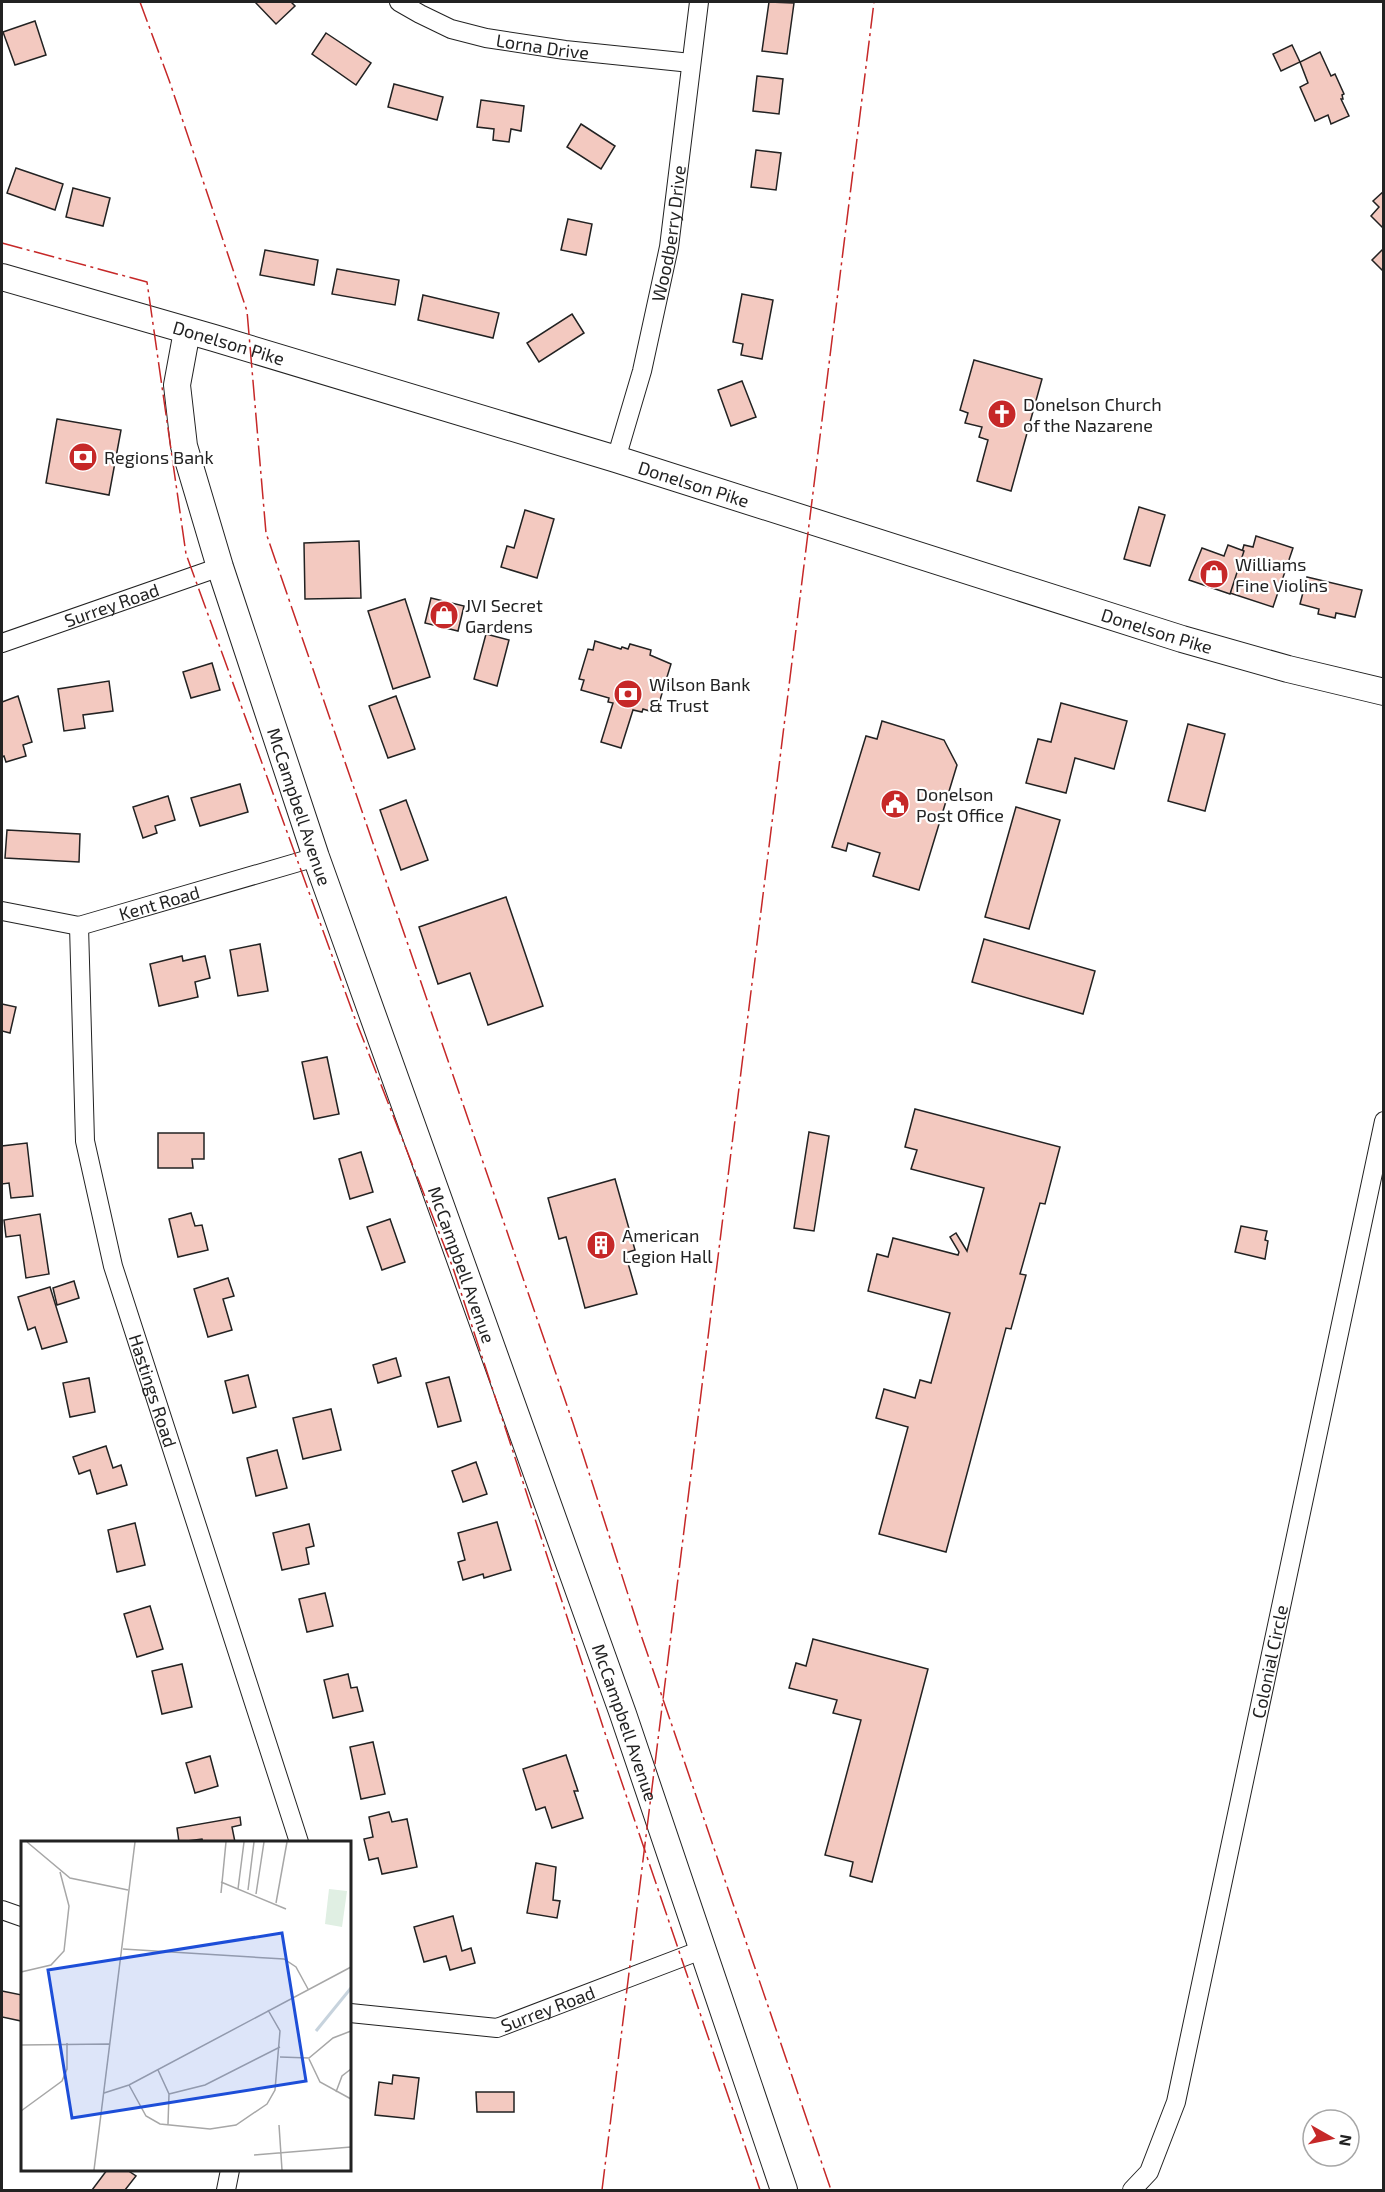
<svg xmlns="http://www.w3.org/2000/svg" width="1385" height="2192" viewBox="0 0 1385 2192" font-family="'Exo 2',sans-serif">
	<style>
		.building { fill: #f3c9c0; stroke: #222; stroke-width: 1.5 }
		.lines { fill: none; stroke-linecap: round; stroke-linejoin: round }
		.street-casing { stroke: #222; stroke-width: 20 }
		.secondary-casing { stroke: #222; stroke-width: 28 }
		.street { stroke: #fff; stroke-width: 18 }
		.secondary { stroke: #fff; stroke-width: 26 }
		.power { stroke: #c62828; stroke-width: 1.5; stroke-dasharray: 21 4.5 3 4.5; stroke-linecap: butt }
		.labels { text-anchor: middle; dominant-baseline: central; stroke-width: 4.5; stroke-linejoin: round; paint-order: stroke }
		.street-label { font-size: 18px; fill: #222; stroke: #fff }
		.poi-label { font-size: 18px; fill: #222; stroke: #fff; text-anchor: start }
		.inset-river { fill: none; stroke: #c7d3dd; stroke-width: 3 }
		.inset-road { fill: none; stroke: #a7a7a7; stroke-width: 1.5 }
		.view { fill: #1d4ed8; fill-opacity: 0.15; stroke: #1d4ed8; stroke-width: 3 }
		.inset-edge { fill: none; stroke: #222; stroke-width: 3 }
	</style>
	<rect width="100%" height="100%" fill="#fff"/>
	<g class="building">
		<path d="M255,2H291L295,6L276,24Z"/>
		<path d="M769,2L794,3L787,54L762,51Z"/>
		<path d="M35,21L46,55L15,65L3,32Z"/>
		<path d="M326,33L371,63L356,85L312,54Z"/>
		<path d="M1292,45L1300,62L1281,71L1273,54Z"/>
		<path d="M1320,52L1331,76L1335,74L1344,94L1342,95L1343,99H1341L1349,116L1331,124L1328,115L1315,121L1300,87L1308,83L1300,62Z"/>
		<path d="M757,76L783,79L779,114L753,111Z"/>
		<path d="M394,84L443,97L437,120L388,107Z"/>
		<path d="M481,100L524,106L521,131L511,129L509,142L493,140L494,129L477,127Z"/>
		<path d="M581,124L615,146L601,169L567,147Z"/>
		<path d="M756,150L781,153L776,190L751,187Z"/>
		<path d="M16,168L63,184L55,210L7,193Z"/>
		<path d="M73,188L110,198L103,226L66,217Z"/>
		<path d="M1384,191V229L1371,216L1379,207L1373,201Z"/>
		<path d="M568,219L592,224L586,255L561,250Z"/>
		<path d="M1384,248V272L1372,260Z"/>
		<path d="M265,250L318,260L314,285L260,275Z"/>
		<path d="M337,269L399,280L395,305L332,294Z"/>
		<path d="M742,294L773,300L762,359L741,355L743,344L733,342Z"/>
		<path d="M423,295L499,313L493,338L418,320Z"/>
		<path d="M572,314L584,333L539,362L527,343Z"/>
		<path d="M974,360L1042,379L1011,491L977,481L988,440L979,437L982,427L965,423L968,413L960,410Z"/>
		<path d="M742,381L756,417L731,426L718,390Z"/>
		<path d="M57,419L121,430L109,495L46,483Z"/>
		<path d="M1139,507L1165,515L1150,566L1124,559Z"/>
		<path d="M525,510L554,519L537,578L501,567L507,546L514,548Z"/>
		<path d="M1256,536L1293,548L1273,607L1230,593L1244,545L1253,547Z"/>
		<path d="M359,541L361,598L305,599L304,543Z"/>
		<path d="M1228,545L1244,551L1230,594L1189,580L1202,548L1224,556Z"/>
		<path d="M1307,577L1362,590L1355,617L1336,613L1335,618L1318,614L1319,609L1300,604Z"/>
		<path d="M431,598L464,606L458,631L425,623Z"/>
		<path d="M405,599L430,677L393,689L368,611Z"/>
		<path d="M486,634L509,640L497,686L474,679Z"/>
		<path d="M595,641L621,649L622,647L628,649L630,644L651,650L650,655L671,664L656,713L643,709L642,712L633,710L621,748L601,742L613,703L608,702L609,698L581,690L584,680L579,679L588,649L593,650Z"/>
		<path d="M212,663L220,690L191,698L183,672Z"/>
		<path d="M109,681L113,711L83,715L85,728L64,731L58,689Z"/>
		<path d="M18,696L32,742L23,745L26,756L6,762L4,756L2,757V702Z"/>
		<path d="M396,696L415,749L388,758L369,706Z"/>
		<path d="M1061,703L1127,721L1114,769L1075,758L1066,793L1026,783L1038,739L1051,742Z"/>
		<path d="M882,721L944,740L957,765L919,890L873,876L880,853L848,843L846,851L832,847L866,736L877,739Z"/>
		<path d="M1188,724L1225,734L1205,811L1168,801Z"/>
		<path d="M240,784L248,812L200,826L191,798Z"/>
		<path d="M168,796L175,820L155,826L157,833L143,838L133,807Z"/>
		<path d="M406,800L428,860L401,870L380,810Z"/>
		<path d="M1016,807L1060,820L1029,929L985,917Z"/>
		<path d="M7,830L80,834L79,862L5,858Z"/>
		<path d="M506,897L543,1006L488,1025L470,973L438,984L419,927Z"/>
		<path d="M984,939L1095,971L1083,1014L972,982Z"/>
		<path d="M260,944L268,991L238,996L230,950Z"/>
		<path d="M182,956L183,961L205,956L210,978L195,982L198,997L159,1006L150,964Z"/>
		<path d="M2,1004L16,1007L10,1033L2,1031Z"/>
		<path d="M327,1057L339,1114L314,1119L302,1062Z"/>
		<path d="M915,1109L1060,1147L1045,1204L1040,1203L1020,1274L1026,1275L1011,1329L1006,1328L946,1552L879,1534L908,1427L876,1418L884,1389L915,1398L920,1380L931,1383L950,1313L868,1291L877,1254L888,1257L893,1238L958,1255L959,1252L950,1237L956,1233L967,1251L984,1188L911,1169L917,1150L905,1147Z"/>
		<path d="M809,1132L829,1136L814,1231L794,1228Z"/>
		<path d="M158,1133H204V1159H192L193,1168H158Z"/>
		<path d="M27,1143L33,1196L11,1198L9,1183L2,1184V1146Z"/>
		<path d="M361,1152L373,1192L350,1199L339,1159Z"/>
		<path d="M615,1179L635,1250L625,1253L637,1294L585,1308L566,1237L559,1239L548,1198Z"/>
		<path d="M191,1213L195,1226L202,1225L208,1250L178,1257L169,1219Z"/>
		<path d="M40,1214L49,1274L26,1278L20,1235L6,1237L4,1220Z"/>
		<path d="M390,1219L405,1262L382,1270L367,1227Z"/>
		<path d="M1241,1226L1267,1231L1265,1240L1268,1241L1265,1259L1235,1252Z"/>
		<path d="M228,1278L234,1296L223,1299L232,1330L208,1337L194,1289Z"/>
		<path d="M74,1281L79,1298L57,1305L53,1288Z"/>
		<path d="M50,1287L67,1342L42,1349L35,1327L28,1330L18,1297Z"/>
		<path d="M396,1358L401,1376L378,1383L373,1365Z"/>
		<path d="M248,1375L256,1407L233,1413L225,1381Z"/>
		<path d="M449,1377L461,1421L438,1427L426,1383Z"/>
		<path d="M89,1378L95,1412L70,1417L63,1383Z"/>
		<path d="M331,1409L341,1450L303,1459L293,1418Z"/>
		<path d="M106,1446L113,1468L121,1465L127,1485L97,1494L90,1470L79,1474L73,1457Z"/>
		<path d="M277,1450L287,1488L256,1496L247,1458Z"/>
		<path d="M476,1462L487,1494L463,1502L452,1471Z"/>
		<path d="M497,1522L511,1570L484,1578L483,1574L463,1580L458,1562L465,1560L458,1533Z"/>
		<path d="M135,1523L145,1565L117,1572L108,1530Z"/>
		<path d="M309,1524L314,1546L306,1548L309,1564L282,1570L273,1533Z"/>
		<path d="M325,1593L333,1626L307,1632L299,1599Z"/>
		<path d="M150,1606L163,1649L137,1657L124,1614Z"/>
		<path d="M813,1639L928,1669L872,1882L850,1876L853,1862L825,1855L861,1720L833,1713L837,1700L789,1688L796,1663L806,1666Z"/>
		<path d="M182,1664L192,1707L162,1714L152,1671Z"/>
		<path d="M348,1674L351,1688L357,1687L363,1711L333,1718L324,1680Z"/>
		<path d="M373,1742L385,1794L361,1799L350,1747Z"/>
		<path d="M566,1755L578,1791H574L583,1818L552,1828L545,1807L536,1810L523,1769Z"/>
		<path d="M210,1756L218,1786L195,1793L186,1763Z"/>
		<path d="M389,1812L392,1822L407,1819L417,1867L382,1874L378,1858L369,1860L364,1839L373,1837L369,1817Z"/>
		<path d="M240,1817L241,1825L232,1827L235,1842H203L202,1839L179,1842L177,1828Z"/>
		<path d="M536,1863L556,1867L553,1900L560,1901L557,1918L527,1913Z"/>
		<path d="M453,1916L462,1951L471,1948L475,1963L450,1970L446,1956L424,1962L414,1927Z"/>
		<path d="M2,1991L22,1995L21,2021L2,2017Z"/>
		<path d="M393,2075L419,2078L414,2119L375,2115L379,2082L392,2084Z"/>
		<path d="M476,2092H514V2112H477Z"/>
		<path d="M107,2170H127L136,2176L125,2190H92Z"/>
	</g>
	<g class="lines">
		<g class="street-casing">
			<g id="street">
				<path id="s1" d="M399,2L420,14L451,29L486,38L565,50L691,63"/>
				<path id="s2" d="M616,459L642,371L669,247L699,2"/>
				<path id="s3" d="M2,643L220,567"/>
				<path id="s4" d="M2,911L79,926L316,857"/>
				<path id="s5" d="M79,926L85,1141L113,1266L299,1842"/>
				<path d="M2,1910L22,1917"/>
				<path id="s6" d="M350,2013L497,2028L704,1949"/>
				<path d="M226,2190L230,2170"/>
				<path id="s7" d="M1132,2190L1149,2172L1176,2102L1384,1121"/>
			</g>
		</g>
		<g class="secondary-casing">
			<g id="secondary">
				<path id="s8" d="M2,277L214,338L616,459L1182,639L1288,669L1384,692"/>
				<path id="s9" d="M187,331L177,385L184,446L220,567L316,857L623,1714L784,2190"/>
			</g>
		</g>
		<use href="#street" class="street"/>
		<use href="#secondary" class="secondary"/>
		<g class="power">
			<path d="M140,2L169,80L247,311L266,533L573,1423L641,1635L831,2190"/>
			<path d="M2,243L147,282L186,554L354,1016L453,1268L604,1730L760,2190"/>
			<path d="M602,2190L874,2"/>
		</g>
	</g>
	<defs>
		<g id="church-disc" transform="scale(1.5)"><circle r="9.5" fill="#c62828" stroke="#fff"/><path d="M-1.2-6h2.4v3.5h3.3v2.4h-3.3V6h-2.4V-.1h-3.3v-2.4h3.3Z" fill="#fff"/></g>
		<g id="bank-disc" transform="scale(1.5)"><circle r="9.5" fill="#c62828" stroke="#fff"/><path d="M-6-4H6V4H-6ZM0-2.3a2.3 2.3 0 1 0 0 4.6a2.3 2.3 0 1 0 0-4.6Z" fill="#fff"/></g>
		<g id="shop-disc" transform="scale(1.5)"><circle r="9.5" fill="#c62828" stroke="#fff"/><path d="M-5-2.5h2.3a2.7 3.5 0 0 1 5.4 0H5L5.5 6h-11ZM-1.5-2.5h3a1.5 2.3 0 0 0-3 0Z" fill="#fff"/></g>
		<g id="civic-disc" transform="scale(1.5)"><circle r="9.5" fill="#c62828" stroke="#fff"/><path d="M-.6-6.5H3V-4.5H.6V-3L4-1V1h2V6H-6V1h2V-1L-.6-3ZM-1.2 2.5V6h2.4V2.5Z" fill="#fff"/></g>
		<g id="building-disc" transform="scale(1.5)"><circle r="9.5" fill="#c62828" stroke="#fff"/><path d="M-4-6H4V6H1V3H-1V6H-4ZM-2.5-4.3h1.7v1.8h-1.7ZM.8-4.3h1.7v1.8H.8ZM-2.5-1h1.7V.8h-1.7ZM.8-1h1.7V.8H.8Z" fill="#fff"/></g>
	</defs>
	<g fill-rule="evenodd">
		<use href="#church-disc" x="1002" y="414"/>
		<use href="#bank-disc" x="83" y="457"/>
		<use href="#shop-disc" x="1214" y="574"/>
		<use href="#shop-disc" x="444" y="615"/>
		<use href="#bank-disc" x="628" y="694"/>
		<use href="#civic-disc" x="895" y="804"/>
		<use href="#building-disc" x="601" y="1245"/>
	</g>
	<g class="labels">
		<g class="street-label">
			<text stroke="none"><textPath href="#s1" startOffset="152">Lorna Drive</textPath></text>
			<text stroke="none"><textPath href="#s2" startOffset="232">Woodberry Drive</textPath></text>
			<text stroke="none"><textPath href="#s8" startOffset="236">Donelson Pike</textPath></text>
			<text stroke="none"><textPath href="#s8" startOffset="722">Donelson Pike</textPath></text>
			<text stroke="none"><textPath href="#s3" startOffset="116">Surrey Road</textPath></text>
			<text stroke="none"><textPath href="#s8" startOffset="1208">Donelson Pike</textPath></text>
			<text stroke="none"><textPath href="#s9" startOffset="495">McCampbell Avenue</textPath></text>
			<text stroke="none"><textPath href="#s4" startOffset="162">Kent Road</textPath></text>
			<text stroke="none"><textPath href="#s9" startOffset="981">McCampbell Avenue</textPath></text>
			<text stroke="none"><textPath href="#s5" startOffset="474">Hastings Road</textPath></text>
			<text stroke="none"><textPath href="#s7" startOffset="550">Colonial Circle</textPath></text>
			<text stroke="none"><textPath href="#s9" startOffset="1467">McCampbell Avenue</textPath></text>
			<text stroke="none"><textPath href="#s6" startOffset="202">Surrey Road</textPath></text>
		</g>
		<g class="poi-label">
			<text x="1023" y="404">Donelson Church<tspan x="1023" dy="21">of the Nazarene</tspan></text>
			<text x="104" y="457">Regions Bank</text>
			<text x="1235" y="564">Williams<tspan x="1235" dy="21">Fine Violins</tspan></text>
			<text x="465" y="605">JVI Secret<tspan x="465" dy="21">Gardens</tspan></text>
			<text x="649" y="684">Wilson Bank<tspan x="649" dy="21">&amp; Trust</tspan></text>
			<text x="916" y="794">Donelson<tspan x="916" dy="21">Post Office</tspan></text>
			<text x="622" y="1235">American<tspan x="622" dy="21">Legion Hall</tspan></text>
		</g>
	</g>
	<g transform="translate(21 1841)">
		<rect width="330" height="330" fill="#fff"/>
		<path d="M308,48L326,50L321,86L304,83Z" fill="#e0efe3"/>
		<path class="inset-river" d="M295,190L330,147"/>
		<path class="inset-road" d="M6,1L49,37L107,49M200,41L265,68M217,48L223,1M227,49L233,1M200,52L205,1M235,53L243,1M255,62L266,1M102,108L263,118L275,126L287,148M0,131L30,124L43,110L48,65L39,31M0,204L88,203M259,216L288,217L312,197L330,190M288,218L299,241L330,258M137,229L148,253L147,283M108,244L125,275L139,283L189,288L215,284L246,263L254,249L259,190L247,169M315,251L321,235L330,228M83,252L108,244L330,126M148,253L184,244L259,206M0,270L41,240L46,228V202M258,284L261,329M233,314L330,306M73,329L114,1"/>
		<path class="view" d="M261,92L285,240L51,277L27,129Z"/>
		<rect width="330" height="330" class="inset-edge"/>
	</g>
	<rect width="1385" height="2192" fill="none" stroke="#222222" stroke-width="6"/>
	<g transform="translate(1331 2138) rotate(99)"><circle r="28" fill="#ffffff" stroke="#a7a7a7" stroke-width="1.5"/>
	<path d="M0-4.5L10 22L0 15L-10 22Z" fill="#c62828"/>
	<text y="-9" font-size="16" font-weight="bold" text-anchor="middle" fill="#222222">N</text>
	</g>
</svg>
